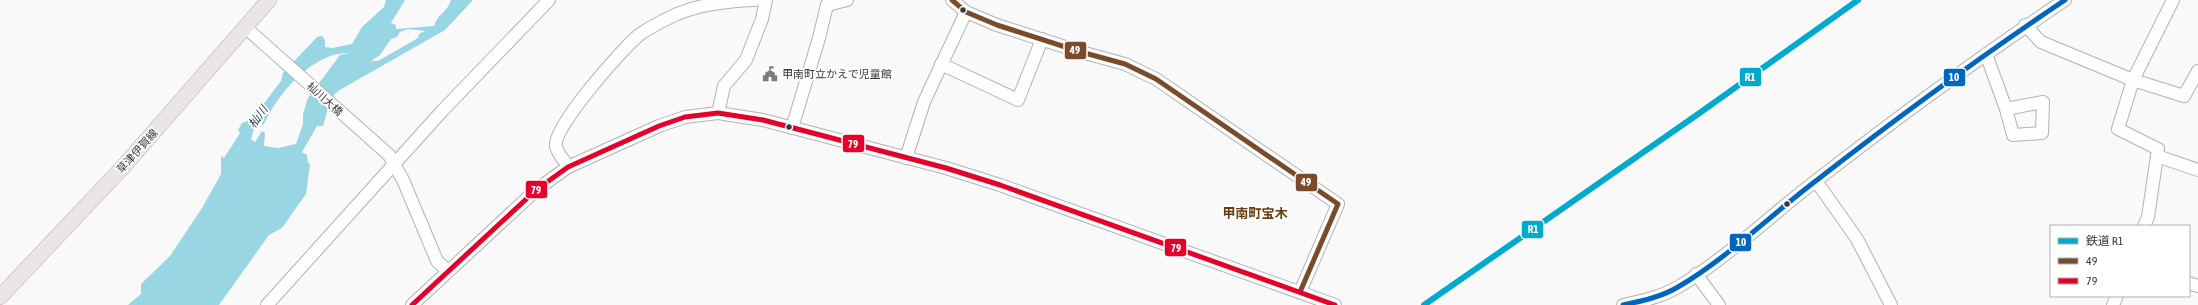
<svg xmlns="http://www.w3.org/2000/svg" width="2198" height="305" viewBox="0 0 2198 305" font-family="'Asap Condensed','Noto Sans JP',sans-serif">
	<style>
		.water { fill: #97d6e2; fill-rule: evenodd }
		.lines { fill: none; stroke-linecap: round; stroke-linejoin: round }
		.minor-casing { stroke: #b2b2b3; stroke-width: 14 }
		.major-casing { stroke: #b7a9aa; stroke-width: 16 }
		.minor { stroke: #fefefe; stroke-width: 12 }
		.major { stroke: #ece5e5; stroke-width: 15 }
		.bus-1-casing { stroke: #fff; stroke-width: 8 }
		.bus-2-casing { stroke: #fff; stroke-width: 8 }
		.bus-3-casing { stroke: #fff; stroke-width: 8 }
		.bus-1 { stroke: #7a4b2a; stroke-width: 5 }
		.bus-2 { stroke: #e4002b; stroke-width: 5 }
		.bus-3 { stroke: #0065bd; stroke-width: 5 }
		.rail-1-casing { stroke: #fff; stroke-width: 9 }
		.rail-1 { stroke: #00a9ce; stroke-width: 6 }
		.bus-dot { fill: #373839; stroke: #fff; stroke-width: 1.5 }
		.labels { text-anchor: middle; dominant-baseline: central; stroke-width: 3.5; stroke-linejoin: round; paint-order: stroke }
		.poi-label { font-size: 11px; fill: #373839; stroke: #fff; text-anchor: start }
		.street-label { font-size: 11px; fill: #373839; stroke: #fff }
		.water-label { font-size: 12px; font-style: italic; fill: #1e474f; stroke: #fff }
		.quarter-label { font-size: 13px; font-weight: bold; fill: #643c0f; stroke: #fff }
		.line-badge { stroke: #fff; stroke-width: 1.5 }
		.badge-label { font-size: 11px; text-anchor: middle; font-weight: bold; fill: #fff }
	</style>
	<rect width="100%" height="100%" fill="#f9f9fa"/>
	<path class="water" d="M386,0H405L391,23L396,25V29L434,26C437,15 448,11 451,0H473L445,30L338,91L331,98L323,126H317L302,152L307,155L308,163L310,164L306,194L282,228L269,235L219,305H128L141,294V284L170,256L202,208L221,174V156L224,158L240,133L238,130L242,123L250,120L257,108L262,106L281,81L283,73L317,37L322,36L325,40V47L332,48L352,44L362,27L384,7ZM409,29L425,31L419,34L418,38L378,61H371L380,55L391,39L397,37L400,32ZM350,53L340,55L308,98L303,114V124L296,144L278,148L264,146L265,133L262,131L255,142L251,139L255,126L262,120V125L264,124C278,93 314,51 350,53Z"/>
	<g class="lines">
		<g class="minor-casing">
			<g id="minor">
				<path d="M952,0L966,12L997,25L1081,52L1125,64L1156,79L1338,204L1300,292"/>
				<path d="M827,5L847,0"/>
				<path d="M2025,25L2041,42L2133,80L2184,96L2198,71"/>
				<path d="M245,27L389,155L403,180L437,261L448,271"/>
				<path d="M1986,54L2006,109L2043,102L2042,133L2013,135L2006,109"/>
				<path d="M941,64L1018,100L1042,39"/>
				<path d="M718,113L724,86L746,60L762,19L766,0"/>
				<path d="M792,128L819,38L827,5"/>
				<path d="M2157,156L2198,170"/>
				<path d="M906,158L924,102L966,12"/>
				<path d="M568,167C565,161 557,153 556,146C552,128 623,48 639,35C650,27 664,20 677,14C701,4 728,1 755,0"/>
				<path d="M1816,181L1857,239L1891,305"/>
				<path d="M2144,226L2148,217L2158,149L2118,129L2133,80L2173,0"/>
				<path d="M1696,274L1719,305"/>
				<path d="M2189,283L2198,286"/>
				<path d="M267,305L443,110L549,0"/>
				<path d="M412,305L536,190L568,167L659,126L685,117L718,113L763,120L946,168L1000,185L1335,305"/>
				<path d="M1623,305C1642,301 1661,297 1678,287C1726,259 1772,214 1817,180C1898,117 1980,57 2065,0"/>
				<path d="M2113,305L2117,296"/>
			</g>
		</g>
		<g class="major-casing">
			<path id="major" d="M0,297L123,167L269,0"/>
		</g>
		<use href="#minor" class="minor"/>
		<use href="#major" class="major"/>
		<g class="bus-1-casing">
			<path id="bus-1" d="M952,0L966,12L997,25L1081,52L1125,64L1156,79L1338,204L1300,292"/>
		</g>
		<g class="bus-2-casing">
			<path id="bus-2" d="M412,305L536,190L568,167L659,126L685,117L718,113L763,120L946,168L1000,185L1335,305"/>
		</g>
		<g class="bus-3-casing">
			<path id="bus-3" d="M1623,305C1642,301 1661,297 1678,287C1726,259 1772,214 1817,180C1898,117 1980,57 2065,0"/>
		</g>
		<use href="#bus-1" class="bus-1"/>
		<use href="#bus-2" class="bus-2"/>
		<use href="#bus-3" class="bus-3"/>
		<g class="rail-1-casing">
			<path id="rail-1" d="M1424,305L1701,112L1858,0"/>
		</g>
		<use href="#rail-1" class="rail-1"/>
	</g>
	<defs>
		<g id="civic-bare" transform="scale(1.2)"><path d="M-.6-6.5H3V-4.5H.6V-3L4-1V1h2V6H-6V1h2V-1L-.6-3ZM-1.2 2.5V6h2.4V2.5Z" fill="#7b7c7d" stroke="#fff" stroke-width="2.5" paint-order="stroke"/></g>
	</defs>
	<g fill-rule="evenodd">
		<use href="#civic-bare" x="770" y="74"/>
	</g>
	<g class="bus-dot">
		<circle cx="963" cy="10" r="3.5"/>
		<circle cx="789" cy="127" r="3.5"/>
		<circle cx="1787" cy="204" r="3.5"/>
	</g>
	<g class="labels">
		<g class="poi-label">
			<text x="782" y="74">甲南町立かえで児童館</text>
		</g>
		<g class="street-label">
			<text transform="translate(325 99) rotate(42)">杣川大橋</text>
			<text transform="translate(137 151) rotate(-48)">草津伊賀線</text>
		</g>
		<g class="water-label">
			<text transform="translate(258 117) rotate(-54)">杣川</text>
		</g>
		<g class="quarter-label">
			<text x="1255" y="213">甲南町宝木</text>
		</g>
	</g>
	<g class="line-badge">
		<rect x="1064" y="41" width="23" height="19" rx="4" fill="#7a4b2a"/>
		<rect x="1739" y="67" width="23" height="20" rx="4" fill="#00a9ce"/>
		<rect x="1943" y="68" width="23" height="19" rx="4" fill="#0065bd"/>
		<rect x="842" y="134" width="23" height="19" rx="4" fill="#e4002b"/>
		<rect x="1295" y="173" width="23" height="19" rx="4" fill="#7a4b2a"/>
		<rect x="525" y="180" width="23" height="19" rx="4" fill="#e4002b"/>
		<rect x="1521" y="220" width="23" height="19" rx="4" fill="#00a9ce"/>
		<rect x="1729" y="233" width="23" height="19" rx="4" fill="#0065bd"/>
		<rect x="1164" y="238" width="23" height="19" rx="4" fill="#e4002b"/>
	</g>
	<g class="badge-label">
		<text x="1075" y="54">49</text>
		<text x="1750" y="81">R1</text>
		<text x="1954" y="81">10</text>
		<text x="853" y="148">79</text>
		<text x="1306" y="186">49</text>
		<text x="536" y="194">79</text>
		<text x="1533" y="233">R1</text>
		<text x="1741" y="246">10</text>
		<text x="1176" y="252">79</text>
	</g>
	<rect x="2050" y="225" width="140" height="72" fill="#ffffff" stroke="#afafb0"/>
	<rect x="2058" y="238" width="20" height="6" fill="#00a9ce" stroke="#afafb0"/>
	<text x="2086" y="245" font-size="12" fill="#373839">鉄道 R1</text>
	<rect x="2058" y="258" width="20" height="6" fill="#7a4b2a" stroke="#afafb0"/>
	<text x="2086" y="265" font-size="12" fill="#373839">49</text>
	<rect x="2058" y="278" width="20" height="6" fill="#e4002b" stroke="#afafb0"/>
	<text x="2086" y="285" font-size="12" fill="#373839">79</text>
</svg>
